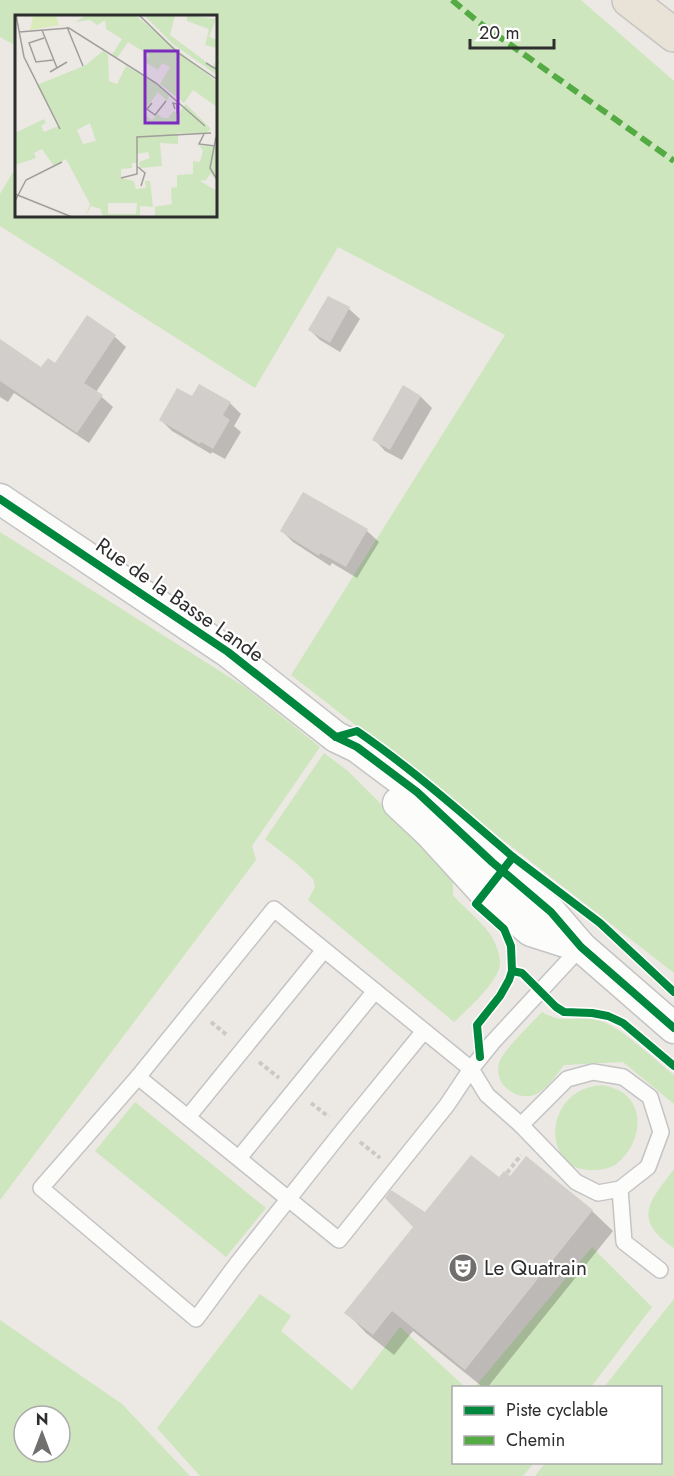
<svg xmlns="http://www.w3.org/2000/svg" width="674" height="1476" viewBox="0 0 674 1476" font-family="Jost,sans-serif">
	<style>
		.green { fill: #cee6be; fill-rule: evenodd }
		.shadow { fill: #0003 }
		.building { fill: #d1cecb }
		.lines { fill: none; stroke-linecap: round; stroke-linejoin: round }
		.service-casing { stroke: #c5c4c5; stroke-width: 18 }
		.minor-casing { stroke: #c5c4c5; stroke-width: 33 }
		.trunk-casing { stroke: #c6c5c4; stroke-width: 36 }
		.path { stroke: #c9c9c8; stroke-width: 4; stroke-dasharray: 4.5 3; stroke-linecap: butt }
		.service { stroke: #fcfcfb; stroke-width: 15 }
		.minor { stroke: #fcfcfb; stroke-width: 30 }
		.trunk { stroke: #e9e2d6; stroke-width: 33 }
		.quiet { stroke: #54ab44; stroke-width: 6; stroke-dasharray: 12 6; stroke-linecap: butt }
		.cycleway-casing { stroke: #fff; stroke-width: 11 }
		.cycleway { stroke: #00873e; stroke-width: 8 }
		.labels { text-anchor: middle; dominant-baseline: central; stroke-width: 4.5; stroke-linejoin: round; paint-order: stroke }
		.street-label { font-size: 21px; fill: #2e2e2e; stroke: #fff }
		.poi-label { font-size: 21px; fill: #2e2e2e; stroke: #fff; text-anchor: start }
		.inset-road { fill: none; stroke: #a09e9b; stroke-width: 1.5 }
		.view { fill: #7b2cbf; fill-opacity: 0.15; stroke: #7b2cbf; stroke-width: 3 }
		.inset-edge { fill: none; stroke: #2e2e2e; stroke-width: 3 }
	</style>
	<rect width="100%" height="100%" fill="#ece8e4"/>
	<g class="green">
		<path d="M0,0H581L674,81V973L291,675L505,335L338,247L255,388L0,226V194L16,167V216H216V16H16V46L0,37Z"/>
		<path d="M0,532L245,687L320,747L252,846L256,860L0,1200Z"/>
		<path d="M324,753L348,771L453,876V895L458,901C469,911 481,922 490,934C495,941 501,956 500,965C497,983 467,1010 454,1022L308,900L315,887L313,879L297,864L265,839Z"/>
		<path d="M542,1012C563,1025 576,1015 597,1020C617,1023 656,1061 674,1075V1104L623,1062L564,1065C556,1075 547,1090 534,1095C515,1101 493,1083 499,1063C504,1049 531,1024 542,1012Z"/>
		<path d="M602,1085C611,1087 620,1089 627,1096C647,1116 636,1150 615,1165C608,1169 600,1170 593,1170C581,1170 572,1168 564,1158C547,1137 556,1103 580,1091C587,1087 594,1086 602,1085Z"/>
		<path d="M135,1102L266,1208L226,1257L95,1151Z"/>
		<path d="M674,1169V1248C632,1219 649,1202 674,1169Z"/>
		<path d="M592,1247L652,1307L591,1387H475Z"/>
		<path d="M260,1294L291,1316L281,1331L352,1390L400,1327L465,1387L454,1388V1462L534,1463L523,1476H200L157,1428Z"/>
		<path d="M674,1299V1476H535L545,1463L660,1462V1388L604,1387Z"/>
		<path d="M0,1320L122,1404L190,1476H0ZM24,1416H60V1452H24Z"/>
	</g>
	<g class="shadow">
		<path d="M328,298L349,309L360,319L340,352L320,340L310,330Z"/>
		<path d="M87,317L115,337L126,347L96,392L113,407L89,443L14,393L8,402L0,397V341L42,370L55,365Z"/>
		<path d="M404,387L421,397L432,408L402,460L385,451L374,439Z"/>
		<path d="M192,398L230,403L241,414L234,426L241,432L225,459L212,452L211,454L172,431L161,420Z"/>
		<path d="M303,494L367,531L379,542L357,578L332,563L330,566L293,542L282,531Z"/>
		<path d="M526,1158L592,1211L613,1231L487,1388H484L413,1331L394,1355L366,1333L346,1312L425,1214L499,1179L511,1178Z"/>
	</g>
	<g class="building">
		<path d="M328,296L350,307L330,343L308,330Z"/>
		<path d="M87,315L116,335L84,383L103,395L77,433L0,381V339L41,367L48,358L55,363Z"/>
		<path d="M199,384L231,402L223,415L230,420L213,449L201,442L200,444L159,420L177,388L192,396Z"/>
		<path d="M403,385L421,396L390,450L372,440Z"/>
		<path d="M303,492L368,529L346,567L320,553L319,556L280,531Z"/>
		<path d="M471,1155L499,1177L504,1171L510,1176L526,1156L593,1210L465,1370L392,1311L373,1335L344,1313L413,1227L385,1198L391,1190L425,1212Z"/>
	</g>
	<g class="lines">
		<g class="service-casing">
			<g id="service">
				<path d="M274,909L471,1069L447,1105L339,1240L138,1077Z"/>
				<path d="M138,1077L41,1188L196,1319L236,1265L344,1129L424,1031"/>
				<path d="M188,1117L324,950"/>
				<path d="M521,1125L487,1095L471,1069L492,1043L581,947"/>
				<path d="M239,1158L375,991"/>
				<path d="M620,1189L598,1193L576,1182L521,1125L567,1079L593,1072L623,1077L650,1097L661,1132L648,1167L620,1189L624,1242L660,1270"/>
			</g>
		</g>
		<g class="minor-casing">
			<g id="minor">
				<path d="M0,499L228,652L336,737L357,747L417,792L492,862L551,912L581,947L674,1028"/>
				<path d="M398,803L430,833L484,892L531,931L581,947"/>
			</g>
		</g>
		<g class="trunk-casing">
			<path id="trunk" d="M629,0L674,35"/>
		</g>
		<g class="path">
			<path d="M211,1022L228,1036"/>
			<path d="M259,1062L279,1078"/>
			<path d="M311,1103L329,1117"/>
			<path d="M360,1142L380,1158"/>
			<path d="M507,1173L521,1155"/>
		</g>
		<use href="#service" class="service"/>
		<use href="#minor" class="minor"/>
		<use href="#trunk" class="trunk"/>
		<path class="quiet" d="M452,0L477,21L674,161"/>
		<g class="cycleway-casing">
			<g id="cycleway">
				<path d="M0,499L228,652L336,737L357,747L417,792L492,862L551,912L581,947L674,1028"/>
				<path d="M336,737L357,731C412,769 462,813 513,857"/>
				<path d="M512,971L522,973L556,1007L564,1012L592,1013L608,1016L623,1023L674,1066"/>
				<path d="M480,1057L477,1025L500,996L509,980L512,971L511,946L504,929L494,920L476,904L513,857L600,923L674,992"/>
			</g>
		</g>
		<use href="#cycleway" class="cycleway"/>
	</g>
	<defs>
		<g id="theatre-disc" transform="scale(1.5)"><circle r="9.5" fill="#706f6e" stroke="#fff"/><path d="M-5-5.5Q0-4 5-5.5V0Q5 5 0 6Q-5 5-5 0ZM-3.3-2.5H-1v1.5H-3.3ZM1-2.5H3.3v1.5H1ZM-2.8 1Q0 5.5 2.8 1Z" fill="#fff"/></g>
	</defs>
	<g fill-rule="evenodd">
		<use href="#theatre-disc" x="463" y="1268"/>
	</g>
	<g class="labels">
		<g class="street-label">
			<text transform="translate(180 600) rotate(35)">Rue de la Basse Lande</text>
		</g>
		<g class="poi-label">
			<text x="484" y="1268">Le Quatrain</text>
		</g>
	</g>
	<g transform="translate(15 15)">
		<rect width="202" height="202" fill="#ece8e4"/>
		<path d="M71,0H120L202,67V92L178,75L169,88L145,69L155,52L147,48L143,55L130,47L134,40L113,27L102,43L97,40L107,24L91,14L90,5L82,10L75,5L61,7ZM129,0H160L155,20L198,52L202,42V60L158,29ZM172,0L201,4L194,22L202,25V33L190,30L194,14L172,6ZM88,36L93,40L94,66L102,69L111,51L142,69L154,81L152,86L143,77L128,98L137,105L143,99L147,103H153L159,96L163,99L171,89L196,114L191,118H163V129L145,128L147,151L125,153L124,147L135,143L133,137L121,139L122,148H117V153L106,154V163L119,166L121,174L131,173L130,166H135L138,192L157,189L156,173L162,172V160L178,159V146L185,147L188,136L184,130L200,132L202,124V167L196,158L191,165L185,166L202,176V202H140V192L125,191V202H92L87,200L86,194L76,191L70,202L75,189L51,144L39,151L27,134L19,138L21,143L0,150V118L29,104L31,108L26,111L29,117L43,111L22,70L71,50ZM75,108L81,126L68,129L62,115ZM93,188H122L121,199H93Z" fill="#cee6be" fill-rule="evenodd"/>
		<path d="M41,0L44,10L15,15L18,1Z" fill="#d9eabb"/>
		<path class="inset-road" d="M1,0L9,42L45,114M124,0L162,37L203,65M52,12L68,51M27,15L42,53M4,17L54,13L141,68L190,111M29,23L14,28L21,47L38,45M191,48L201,54L203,46M35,57L52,47M137,88L132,94L140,100L151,86M160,94L158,88L162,89V98M189,119L184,129L200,131M201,122L195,153L203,166M123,152L130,158L126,171M106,163L122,159V122L196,118M0,179L57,202M0,186L11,165L47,147"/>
		<path class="view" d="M130,36H163V108H130Z"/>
		<rect width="202" height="202" class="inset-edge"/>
	</g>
	<rect x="452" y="1386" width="210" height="78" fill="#ffffff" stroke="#ababab" stroke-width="1.5"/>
	<rect x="464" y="1406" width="30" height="9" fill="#00873e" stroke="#ababab" stroke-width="1.5"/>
	<text x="506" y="1416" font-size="18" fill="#2e2e2e">Piste cyclable</text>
	<rect x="464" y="1436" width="30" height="9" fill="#54ab44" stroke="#ababab" stroke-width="1.5"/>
	<text x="506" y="1446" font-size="18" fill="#2e2e2e">Chemin</text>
	<g transform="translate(42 1434)"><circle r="28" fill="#ffffff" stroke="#ababab" stroke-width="1.5"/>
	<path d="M0-4.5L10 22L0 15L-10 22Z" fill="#706f6e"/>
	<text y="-9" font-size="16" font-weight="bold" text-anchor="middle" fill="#2e2e2e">N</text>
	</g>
	<path d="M470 39v9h84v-9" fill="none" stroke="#2e2e2e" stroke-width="3"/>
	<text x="479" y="39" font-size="18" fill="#2e2e2e" stroke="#ffffff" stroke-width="4.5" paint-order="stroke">20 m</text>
</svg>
